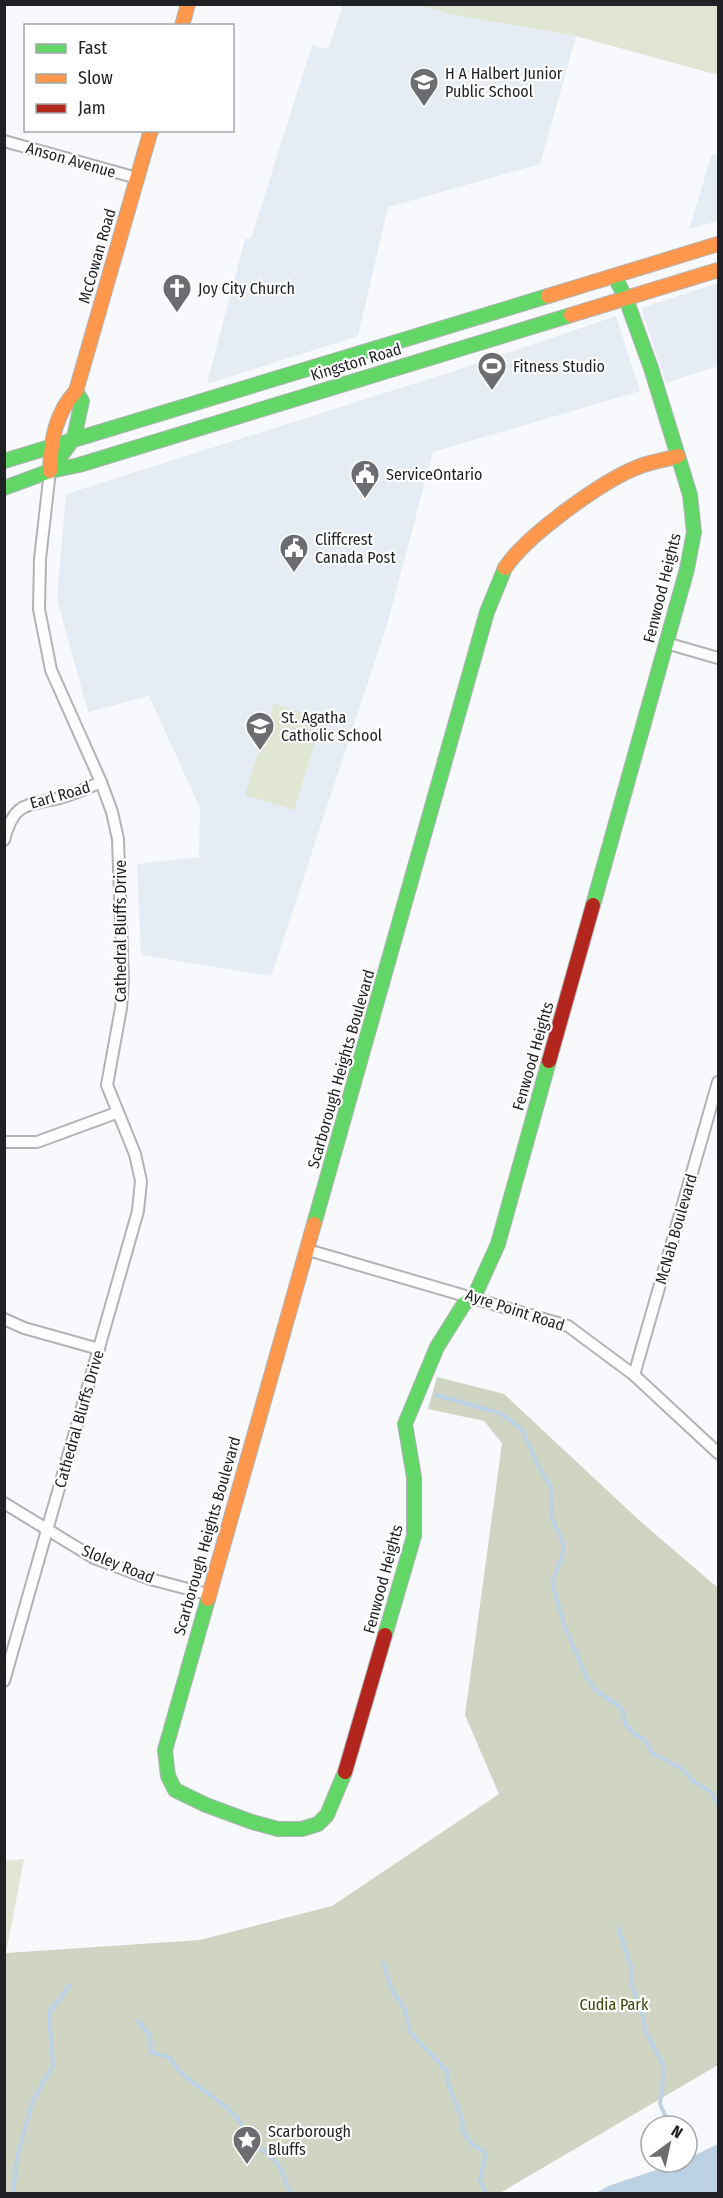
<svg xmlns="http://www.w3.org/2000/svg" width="723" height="2198" viewBox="0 0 723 2198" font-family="'Fira Sans Condensed',sans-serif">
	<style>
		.built { fill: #e6ecf3 }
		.green { fill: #e0e5d4 }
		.forest { fill: #d0d5c3 }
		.water { fill: #bdd1e5 }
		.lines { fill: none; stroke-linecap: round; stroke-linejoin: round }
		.stream { stroke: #bdd1e5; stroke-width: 4 }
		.street-casing { stroke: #b1b3b6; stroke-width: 14 }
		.fast-casing { stroke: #b1b3b6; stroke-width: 16 }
		.slow-casing { stroke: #b1b3b6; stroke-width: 16 }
		.jam-casing { stroke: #b1b3b6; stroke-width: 16 }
		.street { stroke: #fefeff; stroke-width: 10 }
		.fast { stroke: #63d668; stroke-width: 14 }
		.slow { stroke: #ff974d; stroke-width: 14 }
		.jam { stroke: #b3261e; stroke-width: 14 }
		.labels { text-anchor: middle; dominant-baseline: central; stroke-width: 4.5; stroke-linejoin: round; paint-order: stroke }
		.poi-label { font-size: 16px; fill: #1f2125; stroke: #fff; text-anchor: start }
		.street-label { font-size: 16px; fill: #1f2125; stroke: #fff }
		.park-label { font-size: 16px; fill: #3c4408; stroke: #fff }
	</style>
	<rect width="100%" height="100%" fill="#f7f9fc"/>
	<g class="built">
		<path d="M343,5H418L450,14L576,36L540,164L388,207L358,336L207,384L245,239H251L312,45L328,49Z"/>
		<path d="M712,154L718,155V221L689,229Z"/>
		<path d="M718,283V366L666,383L641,308Z"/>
		<path d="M616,316L640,391L433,452L387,625L271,976L141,955L137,864L199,857L200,808L149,696L88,712L57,599L66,494L454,371Z"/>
	</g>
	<g class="green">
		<path d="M418,5H718V75L576,36L450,14Z"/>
		<path d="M274,703L322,719L294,810L245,795Z"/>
		<path d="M24,1859L6,1953L5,1962V1861Z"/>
	</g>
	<path class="forest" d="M437,1377L504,1394L640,1521L718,1588V2065L500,2193H5L6,1953L200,1940L332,1906L499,1794L465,1715L502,1443L484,1421L428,1409Z"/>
	<path class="water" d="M718,2144V2193H596L608,2186L680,2162H687V2159Z"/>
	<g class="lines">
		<g class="stream">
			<path d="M436,1395L500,1413L522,1429L538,1466L551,1487L552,1518L563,1543V1554L552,1583L564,1624L585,1674L596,1691L619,1706L623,1712L625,1724L635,1734L645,1740L652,1753L681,1768L694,1782L711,1792L718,1805"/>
			<path d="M618,1928L631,1966V1983L643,2016L645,2030L662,2062L664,2071L660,2104L670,2126"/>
			<path d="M383,1963L391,1987L405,2010L410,2032L447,2071L448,2084L463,2122L462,2130L472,2144L486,2153L480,2180L486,2194"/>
			<path d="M138,2021L150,2036L151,2052L170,2058C186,2085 217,2094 236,2117C242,2125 247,2136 254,2144C263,2152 275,2157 281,2169C286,2179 285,2185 293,2194"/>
			<path d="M13,2194L17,2157L33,2100L53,2066L49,2013L70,1985"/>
		</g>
		<g class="street-casing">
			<g id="street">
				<path d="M4,141L137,178"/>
				<path d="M666,643L718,658"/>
				<path d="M4,840C14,801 27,806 60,798C74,794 88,788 101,782"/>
				<path d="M4,1142H37L116,1113"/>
				<path d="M308,1250L568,1326L634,1375L718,1453"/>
				<path d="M4,1319L24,1328L99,1349"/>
				<path d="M634,1375L718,1082"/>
				<path d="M4,1503L94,1558L150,1579L207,1594"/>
				<path d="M4,1681L138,1211L141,1181L135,1154L107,1085L121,1008L123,980L118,839L112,812L101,782L51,670L39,609L40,559L50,471"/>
			</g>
		</g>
		<g class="fast-casing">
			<g id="fast">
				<path d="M4,461L548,296"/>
				<path d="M50,471L74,438L82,401L76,391"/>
				<path d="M4,488L50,471L79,465L571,315"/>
				<path d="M593,905L687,569L694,532L690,495L651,368L626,299L615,277"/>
				<path d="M314,1224L487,612L505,568"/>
				<path d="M208,1599L165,1750L168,1776L175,1790L206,1805L252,1822L278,1829H302L318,1824L327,1815L345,1772"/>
				<path d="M385,1635L414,1536V1477L405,1424L437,1347L464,1304L474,1297L498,1244L549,1061"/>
			</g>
		</g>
		<g class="slow-casing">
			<g id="slow">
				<path d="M182,26L188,4"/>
				<path d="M548,296L718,244"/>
				<path d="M571,315L718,270"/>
				<path d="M50,471C51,440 55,414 76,391L151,130"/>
				<path d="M505,568C526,536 602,481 638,467C650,462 665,460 678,456"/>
				<path d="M208,1599L314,1224"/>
			</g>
		</g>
		<g class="jam-casing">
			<g id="jam">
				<path d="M549,1061L593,905"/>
				<path d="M345,1772L385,1635"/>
			</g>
		</g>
		<use href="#street" class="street"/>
		<use href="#fast" class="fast"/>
		<use href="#slow" class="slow"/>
		<use href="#jam" class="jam"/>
	</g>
	<defs>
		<g id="school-pin" transform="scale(1.5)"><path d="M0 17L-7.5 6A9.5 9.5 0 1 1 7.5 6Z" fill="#6b6d70" stroke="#fff"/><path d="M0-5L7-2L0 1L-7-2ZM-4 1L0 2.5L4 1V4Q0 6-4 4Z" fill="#fff"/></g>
		<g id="church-pin" transform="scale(1.5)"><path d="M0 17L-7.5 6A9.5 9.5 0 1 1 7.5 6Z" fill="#6b6d70" stroke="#fff"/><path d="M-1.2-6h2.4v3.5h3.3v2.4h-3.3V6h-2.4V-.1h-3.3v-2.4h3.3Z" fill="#fff"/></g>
		<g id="stadium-pin" transform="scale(1.5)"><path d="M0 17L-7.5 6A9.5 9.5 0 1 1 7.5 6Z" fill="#6b6d70" stroke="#fff"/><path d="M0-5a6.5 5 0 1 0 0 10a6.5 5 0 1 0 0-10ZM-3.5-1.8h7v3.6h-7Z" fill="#fff"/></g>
		<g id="civic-pin" transform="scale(1.5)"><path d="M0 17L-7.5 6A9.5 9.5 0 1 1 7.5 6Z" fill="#6b6d70" stroke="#fff"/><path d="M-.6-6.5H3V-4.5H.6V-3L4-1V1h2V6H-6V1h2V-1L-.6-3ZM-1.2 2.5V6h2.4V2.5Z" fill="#fff"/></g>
		<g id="sight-pin" transform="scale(1.5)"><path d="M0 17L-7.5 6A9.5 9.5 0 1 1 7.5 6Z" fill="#6b6d70" stroke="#fff"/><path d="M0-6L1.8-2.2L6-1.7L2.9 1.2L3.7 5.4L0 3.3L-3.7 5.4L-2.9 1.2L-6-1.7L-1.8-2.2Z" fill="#fff"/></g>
	</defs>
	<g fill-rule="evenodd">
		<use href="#school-pin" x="424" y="82"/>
		<use href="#church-pin" x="177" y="288"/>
		<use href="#stadium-pin" x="492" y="366"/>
		<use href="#civic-pin" x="365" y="474"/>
		<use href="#civic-pin" x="294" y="548"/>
		<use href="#school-pin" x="260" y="726"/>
		<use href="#sight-pin" x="247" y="2140"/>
	</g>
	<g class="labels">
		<g class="poi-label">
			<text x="445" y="73">H A Halbert Junior<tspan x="445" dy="18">Public School</tspan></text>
			<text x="198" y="288">Joy City Church</text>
			<text x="513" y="366">Fitness Studio</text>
			<text x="386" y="474">ServiceOntario</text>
			<text x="315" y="539">Cliffcrest<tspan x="315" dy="18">Canada Post</tspan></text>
			<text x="281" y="717">St. Agatha<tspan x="281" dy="18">Catholic School</tspan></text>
			<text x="268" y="2131">Scarborough<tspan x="268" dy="18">Bluffs</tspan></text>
		</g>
		<g class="street-label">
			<text transform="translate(71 160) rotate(16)">Anson Avenue</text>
			<text transform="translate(97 256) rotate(-74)">McCowan Road</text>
			<text transform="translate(356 362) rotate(-17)">Kingston Road</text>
			<text transform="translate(662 588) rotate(-76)">Fenwood Heights</text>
			<text transform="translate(60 795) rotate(-16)">Earl Road</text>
			<text transform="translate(120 931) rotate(-90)">Cathedral Bluffs Drive</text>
			<text transform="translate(533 1056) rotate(-74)">Fenwood Heights</text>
			<text transform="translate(341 1069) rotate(-74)">Scarborough Heights Boulevard</text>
			<text transform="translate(676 1229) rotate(-74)">McNab Boulevard</text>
			<text transform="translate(515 1310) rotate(18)">Ayre Point Road</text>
			<text transform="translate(79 1419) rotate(-74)">Cathedral Bluffs Drive</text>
			<text transform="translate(207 1536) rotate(-74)">Scarborough Heights Boulevard</text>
			<text transform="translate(118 1564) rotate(22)">Sloley Road</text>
			<text transform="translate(383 1579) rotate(-75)">Fenwood Heights</text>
		</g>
		<g class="park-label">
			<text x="614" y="2004">Cudia Park</text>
		</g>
	</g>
	<rect width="723" height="2198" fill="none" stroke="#1f2125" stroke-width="12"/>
	<rect x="24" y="24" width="210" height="108" fill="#ffffff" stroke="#a5a6a8" stroke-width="1.5"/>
	<rect x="36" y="44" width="30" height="9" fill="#63d668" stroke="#a5a6a8" stroke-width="1.5"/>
	<text x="78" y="54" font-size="18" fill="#1f2125">Fast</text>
	<rect x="36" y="74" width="30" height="9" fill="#ff974d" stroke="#a5a6a8" stroke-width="1.5"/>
	<text x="78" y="84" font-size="18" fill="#1f2125">Slow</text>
	<rect x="36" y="104" width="30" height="9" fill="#b3261e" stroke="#a5a6a8" stroke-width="1.5"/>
	<text x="78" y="114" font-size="18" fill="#1f2125">Jam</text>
	<g transform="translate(669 2144) rotate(33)"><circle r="28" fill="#ffffff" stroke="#a5a6a8" stroke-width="1.5"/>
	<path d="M0-4.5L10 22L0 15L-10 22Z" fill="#6b6d70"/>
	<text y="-9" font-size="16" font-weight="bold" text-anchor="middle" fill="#1f2125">N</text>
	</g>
</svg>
